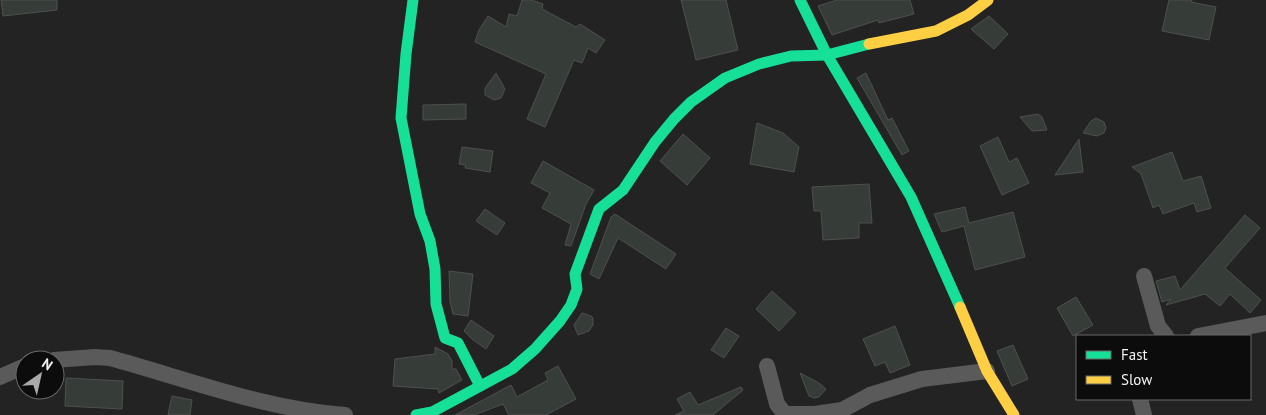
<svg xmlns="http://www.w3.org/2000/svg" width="1266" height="415" viewBox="0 0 1266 415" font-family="'PT Sans',sans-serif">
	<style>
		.building { fill: #363c38; stroke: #4f4f50 }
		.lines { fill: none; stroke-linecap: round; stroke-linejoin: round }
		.street { stroke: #5a5a5b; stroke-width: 16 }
		.fast { stroke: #16e098; stroke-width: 11 }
		.slow { stroke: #ffcf43; stroke-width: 11 }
	</style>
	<rect width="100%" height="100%" fill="#232324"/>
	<g class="building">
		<path d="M1,0H57V10L3,16Z"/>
		<path d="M522,0H531L543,4L542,9L576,27L580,24L605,40L596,53L588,48L582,63L574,60L545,127L527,119L546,74L475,42L479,30L488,16L506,27L509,14L517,16Z"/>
		<path d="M681,0H726L738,50L696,60Z"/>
		<path d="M837,0H910L914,14L879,23L878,20L832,35L818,6Z"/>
		<path d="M1169,0H1192L1191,2L1216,7L1209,40L1162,31Z"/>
		<path d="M989,16L1008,34L994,49L971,29Z"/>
		<path d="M496,73L505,89L501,98L494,100L485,95V88Z"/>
		<path d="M866,73L888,120L892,118L909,151L902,155L857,78Z"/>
		<path d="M466,104V119L423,120V105Z"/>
		<path d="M1038,114L1042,117L1047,130L1032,131L1020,117Z"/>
		<path d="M1096,118L1104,122L1106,128L1104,133L1097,136L1083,133L1091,121Z"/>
		<path d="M757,123L783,133L799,147L794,172L750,164Z"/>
		<path d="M683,134L710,158L687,185L660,161Z"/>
		<path d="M998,137L1009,162L1017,158L1029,183L1002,195L980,146Z"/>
		<path d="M1079,139L1083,172L1055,175Z"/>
		<path d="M462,147L493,151L490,172L465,168L466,165L459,164Z"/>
		<path d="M1172,152L1183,181L1201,176L1211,208L1197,212L1194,203L1163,214L1159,205L1153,208L1141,174L1132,167Z"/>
		<path d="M543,161L594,190L586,204L571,246L565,245L571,224L542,208L550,193L531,183Z"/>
		<path d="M869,184L872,223H859V238L823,240L821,211H814L812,187Z"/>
		<path d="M965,207L969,223L1013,212L1025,257L975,270L964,226L942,232L934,214Z"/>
		<path d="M485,209L505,223L497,235L476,221Z"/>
		<path d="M615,214L676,254L666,269L618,238L599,279L590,274L611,217Z"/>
		<path d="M1245,215L1260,228L1225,268L1261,300L1250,313L1230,294L1220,306L1205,294L1166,305L1171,299L1162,302L1156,281L1175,276L1180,290Z"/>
		<path d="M449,271L473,274L468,316L453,314L450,302Z"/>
		<path d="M772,291L796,313L779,331L756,309Z"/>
		<path d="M1076,297L1093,325L1073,336L1057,308Z"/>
		<path d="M582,313L591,316L593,318V325L589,331L578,335L574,325Z"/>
		<path d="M471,320L494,336L486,349L472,339L464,331Z"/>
		<path d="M895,326L910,365L890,373L885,362L875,366L863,339Z"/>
		<path d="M726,328L739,336L724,358L711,350Z"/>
		<path d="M1013,345L1028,379L1012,386L997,351Z"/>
		<path d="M435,347L448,354L452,361V369H456L462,380L439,393L438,389L393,386L395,359L435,354Z"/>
		<path d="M558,366L576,399L546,415H509L503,404L474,415H455L511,385L517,397L548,380L545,373Z"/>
		<path d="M800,373L819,383L826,389L819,397L814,398L809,396Z"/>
		<path d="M66,378L123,381L122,409L65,406Z"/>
		<path d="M741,387L743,390L713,415H675L684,411L677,399L690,392L698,405Z"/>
		<path d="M172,396L192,400L190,415H168Z"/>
	</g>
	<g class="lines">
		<g class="street">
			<path d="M1144,276L1158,326L1166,336"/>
			<path d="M1198,336L1266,323"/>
			<path d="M54,360L95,357L110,358C187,379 264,409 345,415"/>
			<path d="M767,366L777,404L784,413L789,414H815L842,410L870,395L922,379L987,371"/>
			<path d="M0,377L25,366"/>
			<path d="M1140,399L1144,415"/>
		</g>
		<g class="fast">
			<path d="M413,0L406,54L401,118L420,214L430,241L435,269L436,304L445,338L458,343L480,386"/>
			<path d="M800,0L827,55L911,197L960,307"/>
			<path d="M416,415L432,412L512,369L535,349L560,321L571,305L577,289L575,274L599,209L623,190L655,142L674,119L691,102L725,78L759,64L791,56L827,55L869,44"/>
		</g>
		<g class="slow">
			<path d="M869,44L936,31L968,15L988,0"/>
			<path d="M960,307L987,371L1014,415"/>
		</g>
	</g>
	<rect x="1076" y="335" width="175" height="65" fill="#0d0c0d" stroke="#696869"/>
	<rect x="1086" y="351" width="25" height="8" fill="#16e098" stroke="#696869"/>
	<text x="1121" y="360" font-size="15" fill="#f3f2f4">Fast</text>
	<rect x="1086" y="376" width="25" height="8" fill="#ffcf43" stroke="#696869"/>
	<text x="1121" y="385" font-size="15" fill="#f3f2f4">Slow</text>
	<g transform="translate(40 375) rotate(34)"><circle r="24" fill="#0d0c0d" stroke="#696869"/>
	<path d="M0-4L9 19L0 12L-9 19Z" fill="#aaaaab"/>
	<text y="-8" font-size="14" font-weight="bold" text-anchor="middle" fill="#f3f2f4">N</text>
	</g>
</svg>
